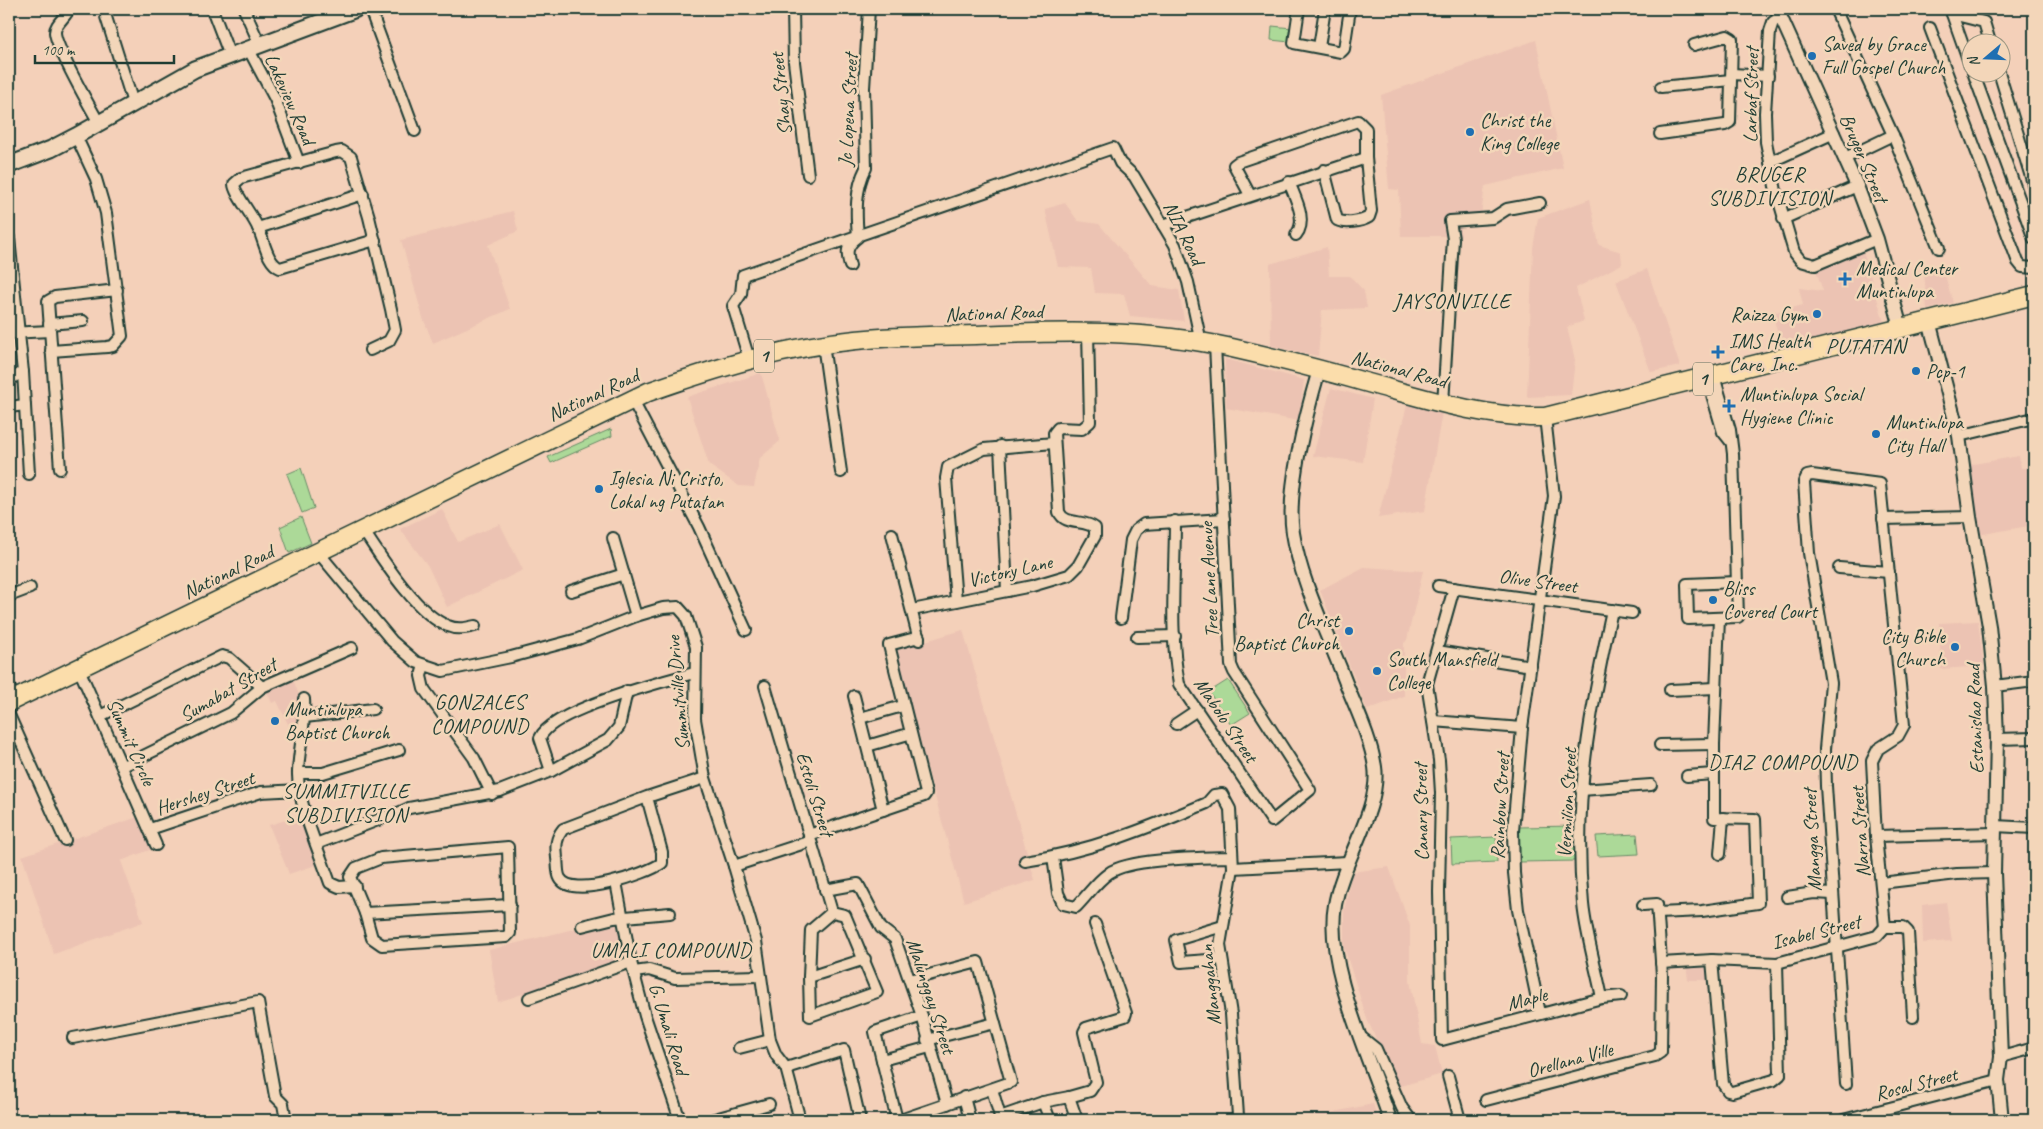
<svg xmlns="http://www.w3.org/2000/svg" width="2043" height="1129" font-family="Caveat,sans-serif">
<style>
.built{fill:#ecc3b3}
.green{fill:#acd998;stroke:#668b66}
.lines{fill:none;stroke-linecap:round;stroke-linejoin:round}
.minor-casing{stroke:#1f3d34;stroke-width:14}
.tertiary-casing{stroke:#1f3d34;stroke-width:16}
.secondary-casing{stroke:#1f3d34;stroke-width:19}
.trunk-casing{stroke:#1f3d34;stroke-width:21}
.minor{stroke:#f3d6b9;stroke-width:10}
.tertiary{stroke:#f3d6b9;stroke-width:12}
.secondary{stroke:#f3d6b9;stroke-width:15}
.trunk{stroke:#fbddab;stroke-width:18}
.poi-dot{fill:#1f6fb2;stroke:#f3d6b9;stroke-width:2}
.labels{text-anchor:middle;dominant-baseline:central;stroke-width:5;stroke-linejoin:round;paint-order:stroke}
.shield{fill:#f3d6b9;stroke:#5f6b5c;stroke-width:1}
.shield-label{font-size:19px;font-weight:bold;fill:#1f3d34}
.poi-label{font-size:20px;fill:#1f3d34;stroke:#f3d6b9;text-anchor:start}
.street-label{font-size:20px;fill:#1f3d34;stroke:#f3d6b9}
.neighbourhood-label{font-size:21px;letter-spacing:1px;fill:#1f3d34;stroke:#f3d6b9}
.quarter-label{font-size:22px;letter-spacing:1px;fill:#1f3d34;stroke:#f3d6b9}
</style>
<rect width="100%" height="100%" fill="#f4d0b9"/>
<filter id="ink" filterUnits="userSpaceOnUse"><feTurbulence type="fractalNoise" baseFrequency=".02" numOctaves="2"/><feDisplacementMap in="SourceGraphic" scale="10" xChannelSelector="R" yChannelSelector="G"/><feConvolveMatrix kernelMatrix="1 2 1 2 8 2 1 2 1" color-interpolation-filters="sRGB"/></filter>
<g filter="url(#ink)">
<g class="built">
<path d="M1536,40L1563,168L1485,186L1480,222L1459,224L1461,236H1401L1399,190L1389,189L1381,95Z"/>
<path d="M1590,199L1599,245L1621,252L1622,264L1576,288L1584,321L1567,327L1575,360L1571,395L1527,397L1533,248L1538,218Z"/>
<path d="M1065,203L1078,221L1099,224L1152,286L1179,290L1184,321L1130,316L1124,294L1095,293L1091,268L1058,267L1045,209Z"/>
<path d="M513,211L518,231L488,245L510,309L433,343L423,318L401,240Z"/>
<path d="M1327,247L1329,276H1350L1364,291L1367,308L1322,310L1318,356L1271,346L1270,264Z"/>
<path d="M1862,248L1884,322L1782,348L1772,313L1803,305L1799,288L1823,291L1815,267Z"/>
<path d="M1943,268L1953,303L1927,310L1924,271Z"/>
<path d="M1647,269L1680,366L1651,372L1616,281Z"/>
<path d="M1225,359L1304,380L1299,421L1226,408Z"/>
<path d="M761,373L780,441L760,458L754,487L739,486L709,465L687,397Z"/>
<path d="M1331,388L1373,399L1363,462L1313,456Z"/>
<path d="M1407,405L1442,412L1425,511L1378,518Z"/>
<path d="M2019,456L2021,468H2031L2034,476V525L1978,535L1968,465Z"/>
<path d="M442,509L458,542L500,524L523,570L447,607L428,566L400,529Z"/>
<path d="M1364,567L1423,571L1407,640L1404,643V696L1367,710L1320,590Z"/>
<path d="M1978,621L1984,666L1941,669L1939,623Z"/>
<path d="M963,630L1035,880L964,902L895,650Z"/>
<path d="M293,679L303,706L302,720L289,726L277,701L272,703L266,690Z"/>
<path d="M303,815L319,864L289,874L269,825Z"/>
<path d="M141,816L152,849L121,861L143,922L54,954L22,856Z"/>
<path d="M1389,867L1410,926V981L1422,1044L1435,1046L1442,1074L1398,1087L1367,1019L1344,947V911L1352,872Z"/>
<path d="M1946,902L1952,941L1923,943L1922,905Z"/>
<path d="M618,918L628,959L498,1002L489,950Z"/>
<path d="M1686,963L1709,964L1711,980H1688Z"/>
<path d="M1373,1104L1378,1120H1295Z"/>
</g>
<g class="green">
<path d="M1272,26L1292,28L1290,42L1271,40Z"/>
<path d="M611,429L612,436L551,463L548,457Z"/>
<path d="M301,468L314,508L302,513L287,474Z"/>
<path d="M301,517L311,543L289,553L280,527Z"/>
<path d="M1228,680L1250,713L1231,725L1209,692Z"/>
<path d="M1575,826L1576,861L1520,862L1519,827Z"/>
<path d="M1637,834L1639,854L1598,856L1596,836Z"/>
<path d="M1496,837L1497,862L1452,864L1451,839Z"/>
</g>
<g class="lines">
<defs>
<g id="minor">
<path d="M69,9C66,17 55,24 55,32C55,46 90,107 99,123"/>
<path d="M212,9L230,56"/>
<path d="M244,9L260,45"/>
<path d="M370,9L415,131"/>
<path d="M793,9L794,62L808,175"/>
<path d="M1299,9L1294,43L1341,52L1344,49L1350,9"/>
<path d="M1835,9L1893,135L1939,248"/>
<path d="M1952,14L1970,65"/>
<path d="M1952,14L1984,22L1990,42"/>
<path d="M106,17L133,103"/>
<path d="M1781,17L1773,22L1770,31L1765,113L1766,142L1776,191L1794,252L1801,261L1815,265L1877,239"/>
<path d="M1930,28L2018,262L2022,267L2034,268"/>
<path d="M1319,47L1325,9"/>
<path d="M249,50L275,99L299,163"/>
<path d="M1973,72L2034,239"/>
<path d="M1999,72L2034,187"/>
<path d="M1732,74L1768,76"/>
<path d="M1661,87L1731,80"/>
<path d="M1660,134L1725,125L1730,122L1732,39L1727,36L1694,45"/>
<path d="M1845,158L1893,135"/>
<path d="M1770,162L1834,133"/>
<path d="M1289,182C1295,198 1308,220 1296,235"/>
<path d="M1250,195L1234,165L1238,162L1358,121L1366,129V158L1371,211L1369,217C1361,222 1345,224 1337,220L1324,170"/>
<path d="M1783,219L1857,186"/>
<path d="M1163,225L1366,158"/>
<path d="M258,228L363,194"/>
<path d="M9,238L23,372L29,474"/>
<path d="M850,266C846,252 846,246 858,237C856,213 855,189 866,168L864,88L869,9"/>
<path d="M49,324L83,321"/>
<path d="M9,333L50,331"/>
<path d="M823,344L841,472"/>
<path d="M370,350L389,341L395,330L391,309L369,217L351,157L342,151L336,152L241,178L234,184C234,193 253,216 258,228C264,240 267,263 280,268L375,240"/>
<path d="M51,351L107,347L113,346L122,336L106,213L96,179L76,136"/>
<path d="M749,359L733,306L741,294L743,275L1113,148L1120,163L1134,176L1175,245L1188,282L1201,342"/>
<path d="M1714,376L1730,430L1733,454L1738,617L1688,619L1687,584L1736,582"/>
<path d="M1707,378L1723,432L1731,442"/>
<path d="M9,380L23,372"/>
<path d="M632,399L699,527L746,630"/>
<path d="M1443,404L1453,239L1450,221L1493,218L1507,209L1540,203"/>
<path d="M9,407L25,405"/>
<path d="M1959,436L2034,418"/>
<path d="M1000,446L1007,591"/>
<path d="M60,469L48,301L55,297L117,290"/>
<path d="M1883,519L1970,517"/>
<path d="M1175,521C1175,575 1169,631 1179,684L1272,821L1310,790L1234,672L1231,665L1215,345"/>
<path d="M363,530C381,557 417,615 448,626C457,630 466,628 475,626"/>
<path d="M892,534L919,640"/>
<path d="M613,538L636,616"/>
<path d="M318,552L392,641L416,662L443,671L511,657L578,639L636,616L663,608L678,607L686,616L696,647L695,719L705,778L734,866L756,941L770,1040L776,1055L786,1068L844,1050L860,1120"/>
<path d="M1839,568L1889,572"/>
<path d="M1438,586L1632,613"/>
<path d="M1454,588L1427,684L1439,760L1441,793L1439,892L1442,1040L1602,998L1621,996"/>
<path d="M571,591L624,574"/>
<path d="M9,596L30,588"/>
<path d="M956,601L946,478L948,467L984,449L1054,443"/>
<path d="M912,610L1032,586L1069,575L1078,566L1095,536V528C1085,519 1065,526 1059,512L1054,433L1058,428L1082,429L1090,422L1088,331"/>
<path d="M1121,618L1131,540L1136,530L1144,524L1224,519"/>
<path d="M1137,637L1175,636"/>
<path d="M1437,651L1531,666"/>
<path d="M424,665L421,676L424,689L474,758L492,794"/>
<path d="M79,669L156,845"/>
<path d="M9,686L14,700"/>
<path d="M765,686L832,912"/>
<path d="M1995,686L2034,681"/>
<path d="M1670,690L1716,688"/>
<path d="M854,696L883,810"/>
<path d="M304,699C306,724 299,747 298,772C297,803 320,853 330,883L339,887L355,886"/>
<path d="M9,715L65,840"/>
<path d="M100,716L222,656L229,658L262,687"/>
<path d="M305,717L373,709"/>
<path d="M860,718L899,707"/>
<path d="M1433,721L1522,728"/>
<path d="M1176,724L1197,710"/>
<path d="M1997,739L2034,738"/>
<path d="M1660,745L1714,744"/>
<path d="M867,746L905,735"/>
<path d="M123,766L231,713L262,687L352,648"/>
<path d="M551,771L540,738C551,710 664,681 694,673"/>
<path d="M298,773H323L399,750"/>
<path d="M1687,776L1713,774"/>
<path d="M1581,790L1651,785"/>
<path d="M647,797L662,852V863C647,874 571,900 560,878C557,873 558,864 557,858C556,847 555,839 563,829L647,797L705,778"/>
<path d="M398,813L409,808L500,791L551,771L608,740L619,727L627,691"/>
<path d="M1995,826L2034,828"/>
<path d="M150,829L261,792L300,790"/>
<path d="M809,835L924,796L926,793L889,645L919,637"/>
<path d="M1876,836L1995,833"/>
<path d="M316,844L396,813"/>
<path d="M508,847L510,933L506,937L382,945L372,938L365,913L350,877L356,868L381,858Z"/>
<path d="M1720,854L1723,818"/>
<path d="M1053,857L1058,893L1063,904L1076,907C1087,896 1096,882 1109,873C1130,858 1205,858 1232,857"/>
<path d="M1025,861C1089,852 1148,828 1207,803L1214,795L1222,794L1230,809L1233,868L1220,945L1231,1014L1238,1116L1234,1120"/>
<path d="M734,866L811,841"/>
<path d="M1233,868L1347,862"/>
<path d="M616,882L631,962L645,1016L680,1120"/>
<path d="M1881,883L1957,874L1994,873"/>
<path d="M825,890L858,884L881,928L895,939L922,1016L947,1104"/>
<path d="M1787,897L1814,893L1832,894"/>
<path d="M832,912L845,915L877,992L810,1016L809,977L811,930Z"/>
<path d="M365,913L510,905"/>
<path d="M1658,913L1702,911L1758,903L1755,819L1714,818V744L1719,618"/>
<path d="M582,926L614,918L670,913"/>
<path d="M1885,927H1903L1908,932L1913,1017"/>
<path d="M1222,959L1181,962L1176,940L1223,926"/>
<path d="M1712,960L1723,1084L1728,1091L1732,1092L1774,1080L1780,1075L1777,963"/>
<path d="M1661,963L1712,960L1777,963L1877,936L1885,927"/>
<path d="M634,972L649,970L675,978L760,976"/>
<path d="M809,977L865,959"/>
<path d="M529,998L631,962"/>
<path d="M1602,998C1596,967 1586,935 1583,904C1573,800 1590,711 1612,610"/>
<path d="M1540,1013L1518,910L1514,873L1513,831L1522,728L1554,496L1545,417"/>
<path d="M1361,1037L1376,1049L1402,1108L1411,1120"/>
<path d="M73,1038L258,1002L275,1096L283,1104L286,1120"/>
<path d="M927,1040L995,1023"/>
<path d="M739,1048L770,1040"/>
<path d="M2001,1057L2034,1048"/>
<path d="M882,1060L930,1047"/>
<path d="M786,1068L800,1120"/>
<path d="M1448,1076L1460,1120"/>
<path d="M1846,1084L1826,786L1825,749L1831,683L1809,553L1804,482L1807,476L1812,475L1880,484L1904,725L1898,736L1878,749L1872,761L1876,836L1885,927"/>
<path d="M992,1089L1001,1120"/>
<path d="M964,1097L970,1120"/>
<path d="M1069,1097L1090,1091L1096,1082L1084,1032L1086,1028L1125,1016L1126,1013L1095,924"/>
<path d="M1486,1100L1655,1056L1661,1052L1662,975L1657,904L1643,905"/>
<path d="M1043,1102L1050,1120"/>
<path d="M1000,1117L1043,1102L1069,1097L1077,1120"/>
<path d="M711,1120L769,1104"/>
<path d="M897,1120L875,1032L922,1016"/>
<path d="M900,1120L1011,1082L978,962L910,980"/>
<path d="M1843,1120L1998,1080"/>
</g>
<g id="tertiary">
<path d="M1777,9L1857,186L1877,239L1901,328"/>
<path d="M1929,321L1959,436L1970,517L1989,626L1995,686L1997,739L1994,873L2001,1057L1998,1080L2002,1120"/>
<path d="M1319,370C1307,411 1286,491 1293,533C1300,578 1324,627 1341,670C1352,701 1370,734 1375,767C1381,808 1342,861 1335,905C1324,966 1371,1060 1390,1120"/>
</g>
<path id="secondary" d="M9,165L51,149L76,136L195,69L356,9"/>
<path id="trunk" d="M9,702L648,392C716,368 784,347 856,340C896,336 936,336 976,335C1062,331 1147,329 1232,348C1281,359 1330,372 1379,386C1433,401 1488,418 1545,417L2034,295"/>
</defs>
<use href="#minor" class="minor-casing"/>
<use href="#tertiary" class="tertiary-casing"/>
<use href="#secondary" class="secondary-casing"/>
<use href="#trunk" class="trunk-casing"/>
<use href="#minor" class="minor"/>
<use href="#tertiary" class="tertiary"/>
<use href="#secondary" class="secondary"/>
<use href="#trunk" class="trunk"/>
</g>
</g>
<g class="poi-dot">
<circle cx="1812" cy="56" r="5"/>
<circle cx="1470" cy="132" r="5"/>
<path d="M1842.5 271.5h5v5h5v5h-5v5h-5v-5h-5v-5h5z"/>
<circle cx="1817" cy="314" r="5"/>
<path d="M1715.5 344.5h5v5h5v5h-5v5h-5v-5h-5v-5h5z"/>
<circle cx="1916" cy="371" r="5"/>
<path d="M1726.5 398.5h5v5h5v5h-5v5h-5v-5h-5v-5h5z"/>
<circle cx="1876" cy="434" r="5"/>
<circle cx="599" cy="489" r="5"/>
<circle cx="1713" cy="600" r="5"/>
<circle cx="1349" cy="631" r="5"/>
<circle cx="1955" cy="647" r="5"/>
<circle cx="1377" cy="671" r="5"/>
<circle cx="275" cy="721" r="5"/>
</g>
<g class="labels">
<g class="shield">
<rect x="754" y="339.5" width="20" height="33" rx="4"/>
<rect x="1693" y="362.5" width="20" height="33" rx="4"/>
</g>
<g class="shield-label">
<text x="764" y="356">1</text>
<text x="1703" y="379">1</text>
</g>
<g class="poi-label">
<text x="1822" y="44">Saved by Grace<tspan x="1822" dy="23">Full Gospel Church</tspan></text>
<text x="1480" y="120">Christ the<tspan x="1480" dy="23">King College</tspan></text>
<text x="1856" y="268">Medical Center<tspan x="1856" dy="23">Muntinlupa</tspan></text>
<text x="1807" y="314" text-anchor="end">Raizza Gym</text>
<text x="1729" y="341">IMS Health<tspan x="1729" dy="23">Care, Inc.</tspan></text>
<text x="1926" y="371">Pcp-1</text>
<text x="1740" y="394">Muntinlupa Social<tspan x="1740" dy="23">Hygiene Clinic</tspan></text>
<text x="1886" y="422">Muntinlupa<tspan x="1886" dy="23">City Hall</tspan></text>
<text x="609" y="478">Iglesia Ni Cristo,<tspan x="609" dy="23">Lokal ng Putatan</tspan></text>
<text x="1723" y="588">Bliss<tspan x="1723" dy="23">Covered Court</tspan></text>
<text x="1339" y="620" text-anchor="end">Christ<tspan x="1339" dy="23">Baptist Church</tspan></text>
<text x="1945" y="636" text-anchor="end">City Bible<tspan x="1945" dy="23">Church</tspan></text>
<text x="1387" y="659">South Mansfield<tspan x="1387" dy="23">College</tspan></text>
<text x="285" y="709">Muntinlupa<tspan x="285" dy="23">Baptist Church</tspan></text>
</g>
<g class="street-label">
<text transform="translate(781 94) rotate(-96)">Shay Street</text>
<text transform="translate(1751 95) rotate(-89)">Larbaf Street</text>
<text transform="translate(290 99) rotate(66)">Lakeview Road</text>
<text transform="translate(848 110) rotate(-87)">Jc Lopena Street</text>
<text transform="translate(1864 158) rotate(67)">Bruger Street</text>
<text transform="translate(1184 233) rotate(64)">NIA Road</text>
<text transform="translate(994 313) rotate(-2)">National Road</text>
<text transform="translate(1399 369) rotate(15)">National Road</text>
<text transform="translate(593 395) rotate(-25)">National Road</text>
<text transform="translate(1010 571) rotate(-13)">Victory Lane</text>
<text transform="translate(228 572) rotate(-26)">National Road</text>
<text transform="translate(1209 580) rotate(-93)">Tree Lane Avenue</text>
<text transform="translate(1538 581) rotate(8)">Olive Street</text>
<text transform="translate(228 690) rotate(-30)">Sumabat Street</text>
<text transform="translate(678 693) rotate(-95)">Summitville Drive</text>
<text transform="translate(1975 719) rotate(-92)">Estanislao Road</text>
<text transform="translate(1226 720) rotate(56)">Mabolo Street</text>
<text transform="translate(131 742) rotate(66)">Summit Circle</text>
<text transform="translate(205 793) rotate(-18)">Hershey Street</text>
<text transform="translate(815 794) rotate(73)">Estoli Street</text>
<text transform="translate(1567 803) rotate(-87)">Vermilion Street</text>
<text transform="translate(1500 806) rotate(-87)">Rainbow Street</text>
<text transform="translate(1421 812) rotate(-91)">Canary Street</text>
<text transform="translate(1860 832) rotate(-94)">Narra Street</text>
<text transform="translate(1812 840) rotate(-93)">Mangga Street</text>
<text transform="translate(1816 932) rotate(-14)">Isabel Street</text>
<text transform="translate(1210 985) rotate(-96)">Manggahan</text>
<text transform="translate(931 996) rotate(72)">Malunggay Street</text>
<text transform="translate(1527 999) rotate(-15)">Maple</text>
<text transform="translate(669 1029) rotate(73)">G. Umali Road</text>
<text transform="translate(1570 1060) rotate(-15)">Orellana Ville</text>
<text transform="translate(1916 1084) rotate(-14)">Rosal Street</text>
</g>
<g class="neighbourhood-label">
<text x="1770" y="174">BRUGER<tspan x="1770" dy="24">SUBDIVISION</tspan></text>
<text x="1452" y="301">JAYSONVILLE</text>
<text x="480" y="702">GONZALES<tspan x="480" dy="24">COMPOUND</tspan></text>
<text x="1783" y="762">DIAZ COMPOUND</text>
<text x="346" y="791">SUMMITVILLE<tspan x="346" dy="24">SUBDIVISION</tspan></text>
<text x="671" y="950">UMALI COMPOUND</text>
</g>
<g class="quarter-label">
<text x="1866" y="346">PUTATAN</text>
</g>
</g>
<rect width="2043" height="1129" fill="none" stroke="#f3d6b9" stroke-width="30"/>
<rect x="15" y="15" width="2013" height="1099" fill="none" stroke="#1f3d34" stroke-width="2" filter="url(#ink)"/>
<g transform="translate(1986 58) rotate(251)"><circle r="24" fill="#f3d6b9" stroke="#9e9984"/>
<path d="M0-4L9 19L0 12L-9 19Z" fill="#1f6fb2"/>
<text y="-8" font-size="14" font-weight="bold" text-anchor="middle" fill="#1f3d34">N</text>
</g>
<path d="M35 55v8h139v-8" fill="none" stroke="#1f3d34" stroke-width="2.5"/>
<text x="42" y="55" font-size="15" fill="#1f3d34" stroke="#f3d6b9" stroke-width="4" paint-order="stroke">100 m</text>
</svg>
